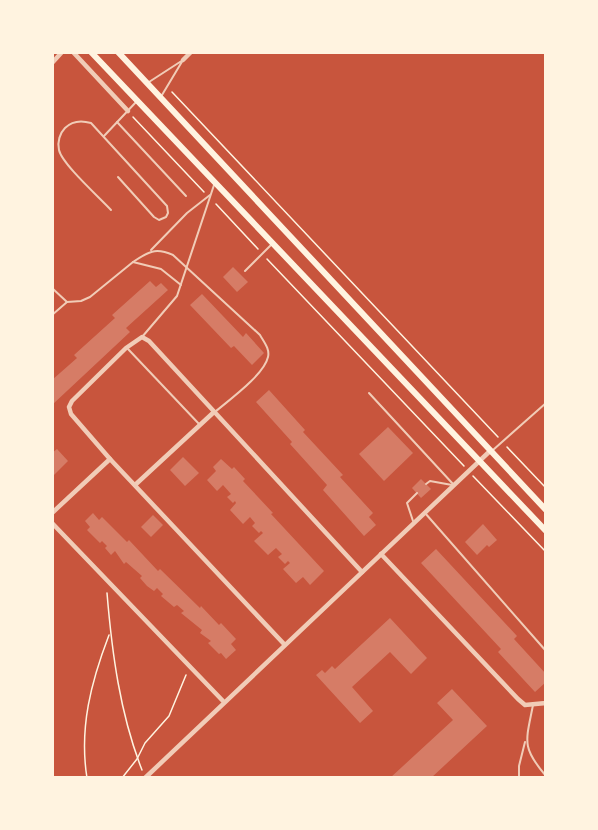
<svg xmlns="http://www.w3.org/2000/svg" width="598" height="830" font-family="'Crimson Pro',serif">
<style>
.building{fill:#d67c66}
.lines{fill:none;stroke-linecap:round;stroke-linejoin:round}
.path{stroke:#fff3e0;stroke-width:1.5}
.service{stroke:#f1ccb7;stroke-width:2}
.minor{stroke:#f1ccb7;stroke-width:4.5}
.secondary{stroke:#fff3e0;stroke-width:6}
</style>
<rect width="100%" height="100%" fill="#c8553d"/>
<g class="building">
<path d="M233,267L248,282L237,292L223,277Z"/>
<path d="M150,281L156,287L161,283L168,290L126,328L130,332L52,405V380L77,358L74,355L115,318L112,315Z"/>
<path d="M202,294L243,337L246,333L264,353L252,365L234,346L231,348L190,305Z"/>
<path d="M269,390L305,430L303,432L343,475L340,477L373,513L369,517L376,525L364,536L323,490L327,485L290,444L292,442L256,402Z"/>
<path d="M388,427L413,453L384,481L359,454Z"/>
<path d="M57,449L68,461L52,477V453Z"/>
<path d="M183,457L199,473L185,486L170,470Z"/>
<path d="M221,459L232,469L234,467L245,479L243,481L273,513L271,514L324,571L310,585L303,577L296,583L283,569L290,563L288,561L285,564L278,557L282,554L276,548L268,555L254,541L263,533L261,531L259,533L252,526L255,523L250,517L243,524L230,510L236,503L235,501L233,503L227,497L231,494L223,485L217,491L207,480L216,471L213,467Z"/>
<path d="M421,479L431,489L421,498L412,488Z"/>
<path d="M93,513L99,520L102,517L127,542L129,540L158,571L160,569L200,608L201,606L219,625L221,623L236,639L231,644L236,650L226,659L221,653L219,654L208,643L211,641L200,633L202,630L181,613L184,611L177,605L174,607L161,596L163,594L157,588L154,591L147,586L140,578L142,576L126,562L124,564L115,551L111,555L105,548L107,546L102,541L100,543L87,530L90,527L85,521Z"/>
<path d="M153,515L163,525L151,537L141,527Z"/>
<path d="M483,524L497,540L489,547L487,545L477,555L465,542Z"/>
<path d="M436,549L517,636L514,639L546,674V682L535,692L498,652L501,649L421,563Z"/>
<path d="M390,618L427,658L411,674L390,652L352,687L373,711L360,723L316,675L322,670L325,673L332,666L335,669Z"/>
<path d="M452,689L487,726L431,778H390L453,720L437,703Z"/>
</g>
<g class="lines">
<g class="path">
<path d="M172,92L498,437"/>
<path d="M133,117L204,192"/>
<path d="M216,204L258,249"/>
<path d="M267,259L464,466"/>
<path d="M507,447L546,488"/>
<path d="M473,476L546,552"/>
<path d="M107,593C112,653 120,714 142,770"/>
<path d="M87,778C79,728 91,682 109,635"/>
<path d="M122,778L137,759L145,743L169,716L186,675"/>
</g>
<g class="service">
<path d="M149,82L183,60L162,95"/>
<path d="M117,122L186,196"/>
<path d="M104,136L137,101"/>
<path d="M111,210C99,197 62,164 59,150C57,142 60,133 65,128C72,121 81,120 91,123L167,206L168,213L166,217L159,220L154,217L118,177"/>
<path d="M151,250L187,213L210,195"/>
<path d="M133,262C148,252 155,247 173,255L260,335C264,342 270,349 268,357C264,375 229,400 215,412"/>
<path d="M245,271L272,244"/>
<path d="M52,288L67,302"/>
<path d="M52,315L67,302L81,301L90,297L133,262L161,269L181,285"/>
<path d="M142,337L177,296L214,185"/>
<path d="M128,349L200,425"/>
<path d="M369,393L453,484"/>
<path d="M493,450L546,403"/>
<path d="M426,484L430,481L452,485"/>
<path d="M425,513L546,651"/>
<path d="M413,521L407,503L417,493"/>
<path d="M533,705C526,741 521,747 546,776"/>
<path d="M519,778V766L525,742"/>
</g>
<g class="minor">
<path d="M73,52L128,111"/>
<path d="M183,60L191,52"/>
<path d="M52,63L62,52"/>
<path d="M135,485L214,412"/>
<path d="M52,513L110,459"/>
<path d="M52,523L223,701"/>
<path d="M381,554L518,699L525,705L546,703"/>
<path d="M284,644L110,459L71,414L69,407L72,401L126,348L142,337L149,341L362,572"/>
<path d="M145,778L490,451"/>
</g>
<g class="secondary">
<path d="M91,52L546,531"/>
<path d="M118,52L546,510"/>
</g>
</g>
<rect width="598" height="830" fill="none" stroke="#fff3e0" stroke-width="108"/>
</svg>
